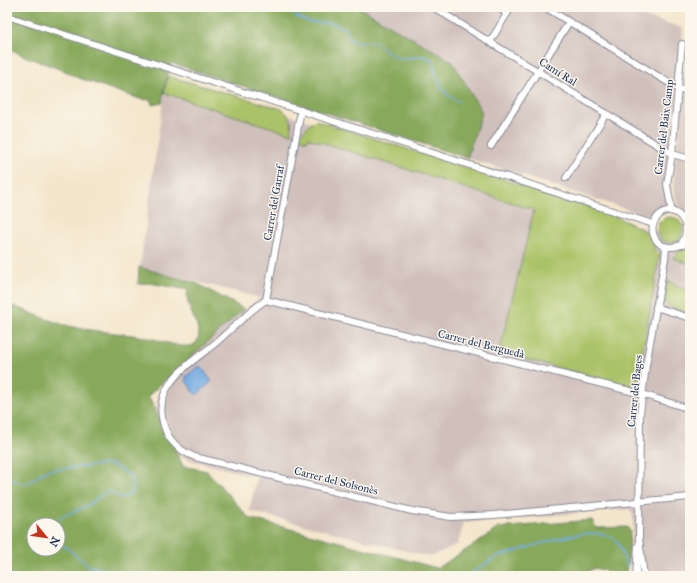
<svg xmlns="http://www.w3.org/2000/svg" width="697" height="583" font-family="'IM FELL Great Primer',serif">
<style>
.industrial{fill:#d0c0bc}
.green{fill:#abc368;stroke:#637963}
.forest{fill:#88a95c;stroke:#526c5d;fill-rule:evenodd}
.water{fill:#72aae1;stroke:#466ca0}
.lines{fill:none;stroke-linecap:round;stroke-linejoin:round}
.stream{stroke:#72aae1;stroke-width:1.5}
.minor-casing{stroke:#888a95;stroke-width:8}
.minor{stroke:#fff;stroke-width:6}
.labels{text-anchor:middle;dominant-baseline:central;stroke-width:3;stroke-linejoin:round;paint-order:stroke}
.street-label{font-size:11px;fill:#1b2f5e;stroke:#fbf7ec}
</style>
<rect width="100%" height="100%" fill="#fbf7ec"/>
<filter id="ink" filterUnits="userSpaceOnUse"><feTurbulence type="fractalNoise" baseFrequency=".025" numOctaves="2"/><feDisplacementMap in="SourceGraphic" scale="8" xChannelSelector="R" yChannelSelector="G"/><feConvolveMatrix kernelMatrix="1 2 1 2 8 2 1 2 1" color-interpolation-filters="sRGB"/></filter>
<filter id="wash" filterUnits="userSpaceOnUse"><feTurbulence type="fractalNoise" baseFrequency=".012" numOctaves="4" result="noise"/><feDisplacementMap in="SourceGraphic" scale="16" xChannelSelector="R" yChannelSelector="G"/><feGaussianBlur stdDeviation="0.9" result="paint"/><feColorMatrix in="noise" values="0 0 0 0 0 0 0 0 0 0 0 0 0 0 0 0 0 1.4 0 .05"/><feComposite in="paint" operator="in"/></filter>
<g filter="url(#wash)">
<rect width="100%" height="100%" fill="#f4e6cc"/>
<g class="industrial">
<path d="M358,7H610L683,28L682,44L669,168L671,207L654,218L467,158L482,112L452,61Z"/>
<path d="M689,27H690V219L677,203L673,188Z"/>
<path d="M168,76L690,243V576H633V515L629,509L464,523L458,544L430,557L249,511L257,477L190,460L180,456L170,447L156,413L157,400L160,391L177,366L204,345L244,310L260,298L140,267L164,93Z"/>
</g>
<g class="green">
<path d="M168,76L282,109C291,117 293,122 291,134L164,93Z"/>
<path d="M315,120L578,203L608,213L642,229L649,235L655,246L653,249L660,254L637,383L631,386L499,353L534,210L308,138L307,141L300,138V134Z"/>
<circle cx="670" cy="230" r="13"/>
<path d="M690,246V264L673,258L680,250Z"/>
<path d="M668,281L675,284V286L690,291V314L670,307L664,302Z"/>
</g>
<g class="forest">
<path d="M7,7H358L452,61L482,112L467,158L171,63L164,88L162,103L152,105L151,100L140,99L76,77L65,71L24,56L7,47Z"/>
<path d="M139,267L196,283L244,309L148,396L183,466L207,471L249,518L437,568L477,543L498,528L592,520L596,528L627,527L630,531L629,554L625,576L595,568L578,576H7V304C25,310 43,318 61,324C89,332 117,332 145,337C156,339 177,347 187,346C191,346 195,345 197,341C205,329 183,308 188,290L149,283L138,284ZM34,525H58V549H34Z"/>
</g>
<path class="water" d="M198,367H201L211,380V382L198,394H195L186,381V376Z"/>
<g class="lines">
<g class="stream">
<path d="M284,7L297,17L309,22L333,23L345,29L350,39L356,42H374L396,58H409L423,56L431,59C437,76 440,96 459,101"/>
<path d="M7,476C32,493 28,478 49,470L111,464L129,475L132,480L133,489L130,494L126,497L120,498L110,491C101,493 97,500 88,505C76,511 62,516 50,523L48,525"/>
<path d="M58,541L89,566L115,571L123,576"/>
<path d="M464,576C477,572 486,562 499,556C505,554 513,553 520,550C540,544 600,521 617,542C622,548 624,559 627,567"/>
</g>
</g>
</g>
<g filter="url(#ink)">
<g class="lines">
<defs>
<g id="minor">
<path d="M433,7L672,154L690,159"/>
<path d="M498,7L507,14"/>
<path d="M545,7L679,89L690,92"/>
<path d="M7,16L653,224"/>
<path d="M490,42L511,7"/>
<path d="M491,146L569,22"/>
<path d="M566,178L606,114"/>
<path d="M669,211L671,207L667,184L672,154L682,44"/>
<path d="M681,244C697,223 670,198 656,219C648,230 655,246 669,247C676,248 683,244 690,243"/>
<path d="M266,300C249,311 235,326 219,340C193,363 150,383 164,426C169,442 180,451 195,457L412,511L451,517L494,515L690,497"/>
<path d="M266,300L642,394L690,409"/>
<path d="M266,300L301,110"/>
<path d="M656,307L690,318"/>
<path d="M636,576L638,546"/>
<path d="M644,576L639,539L640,414L646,365L665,259L666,247"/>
</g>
</defs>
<use href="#minor" class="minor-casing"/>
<use href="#minor" class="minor"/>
</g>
</g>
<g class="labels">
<g class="street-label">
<text transform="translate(558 72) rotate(32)">Camí Ral</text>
<text transform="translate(664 127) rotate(-83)">Carrer del Baix Camp</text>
<text transform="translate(274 203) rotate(-80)">Carrer del Garraf</text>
<text transform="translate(481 344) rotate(14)">Carrer del Berguedà</text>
<text transform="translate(635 391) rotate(-84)">Carrer del Bages</text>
<text transform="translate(336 481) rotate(14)">Carrer del Solsonès</text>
</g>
</g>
<rect width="697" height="583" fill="none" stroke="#fbf7ec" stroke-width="24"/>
<g transform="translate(46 537) rotate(119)"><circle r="19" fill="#fbf7ec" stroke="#a1a7b3"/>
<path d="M0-3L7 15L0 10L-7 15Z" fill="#c8321e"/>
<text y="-6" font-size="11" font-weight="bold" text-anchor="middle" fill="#1b2f5e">N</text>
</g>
</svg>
